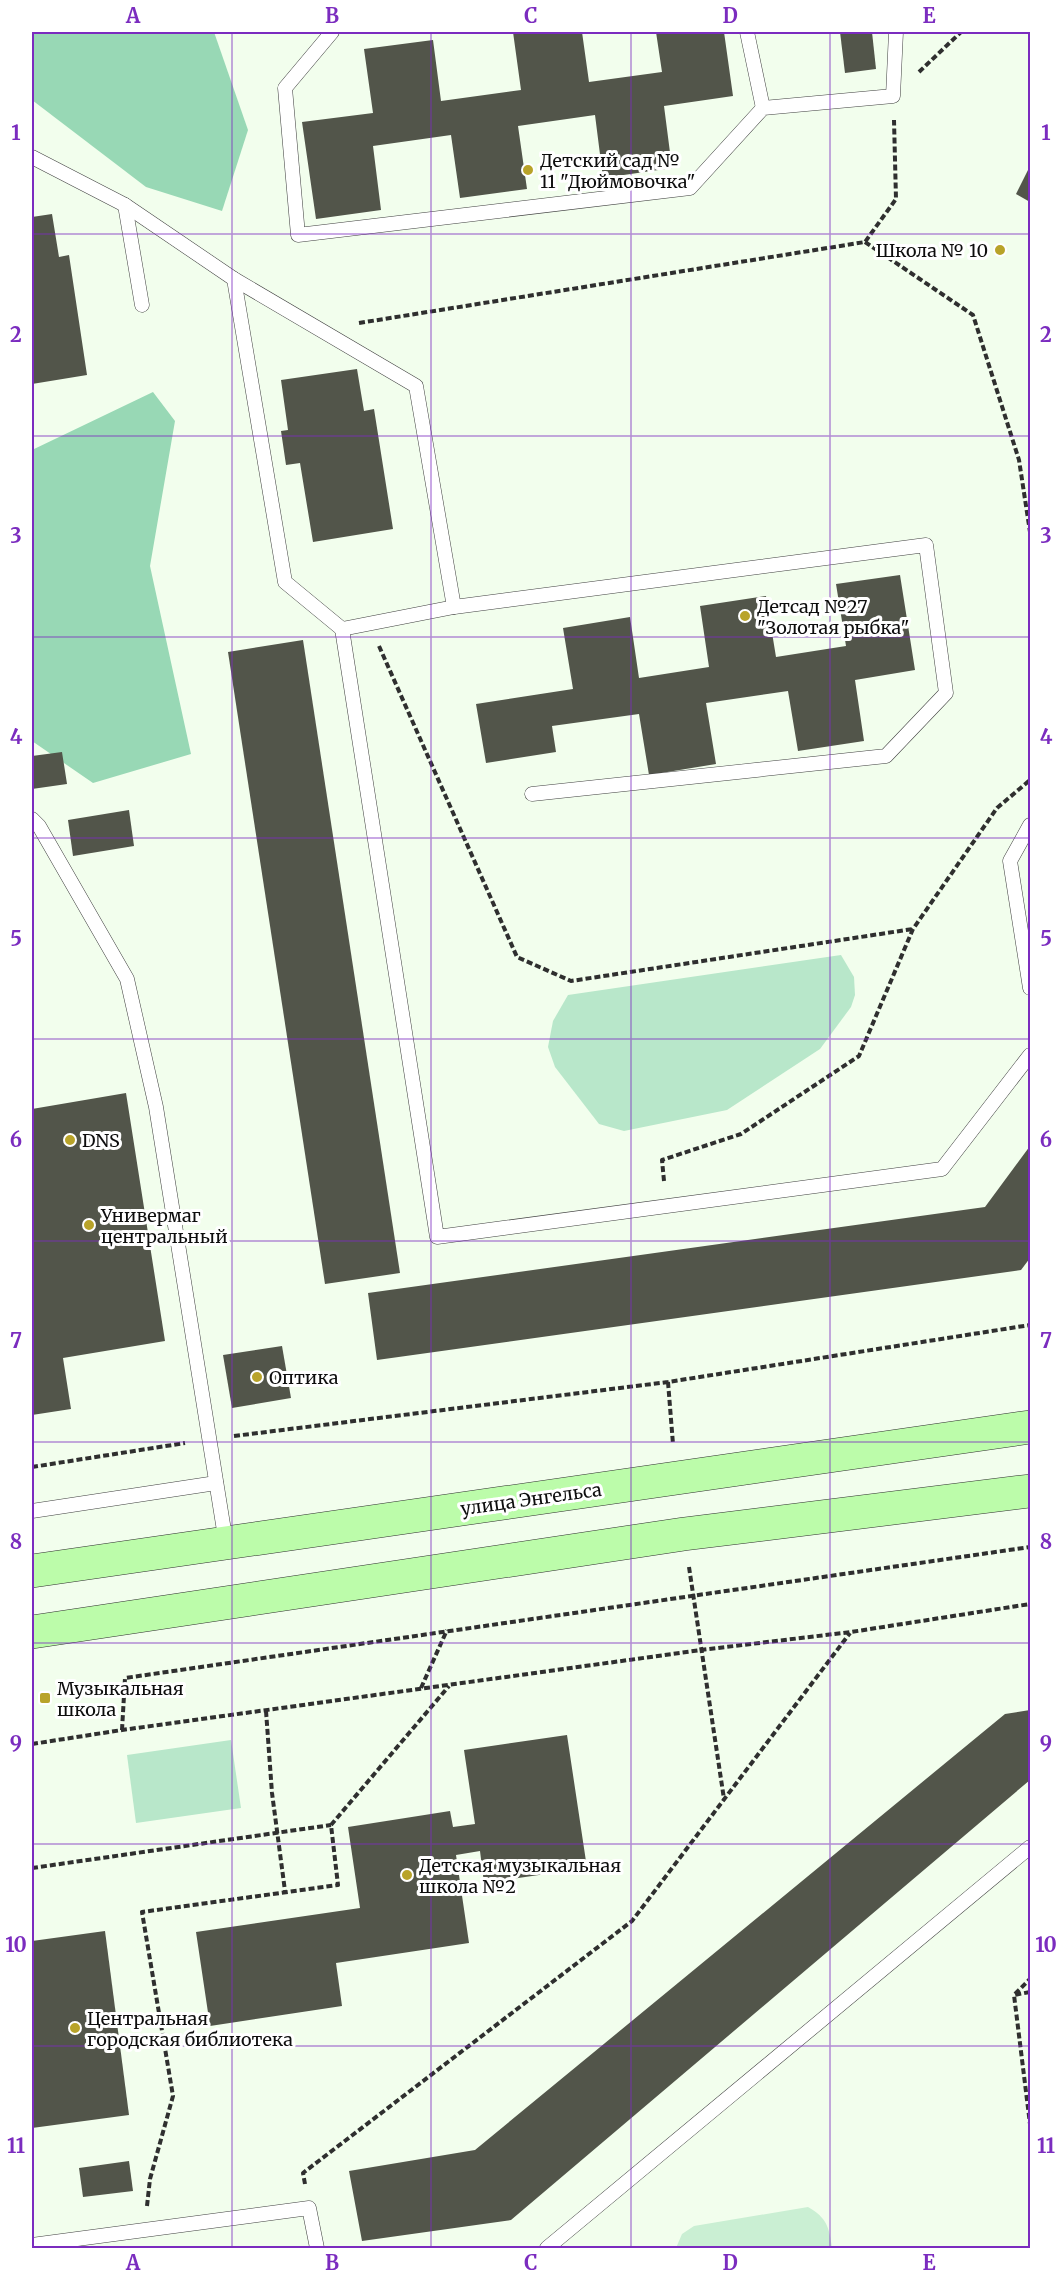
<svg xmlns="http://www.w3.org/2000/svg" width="1062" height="2280" font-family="Merriweather,serif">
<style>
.green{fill:#b8e7ca}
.forest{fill:#98d8b5}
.pitch{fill:#caefd3}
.building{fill:#52554a}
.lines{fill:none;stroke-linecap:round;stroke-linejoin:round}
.lane-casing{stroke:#404040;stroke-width:15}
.secondary-casing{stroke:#2f2f2f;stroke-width:34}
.path{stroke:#2f2f2f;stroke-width:4;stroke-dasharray:6 3;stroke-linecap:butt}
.lane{stroke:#fff;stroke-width:14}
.secondary{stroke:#bcfcaa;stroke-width:33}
.grid{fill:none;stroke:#7b2cbf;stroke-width:1.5;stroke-opacity:0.55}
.poi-dot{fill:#b8a329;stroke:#fff;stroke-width:2}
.labels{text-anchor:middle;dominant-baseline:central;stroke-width:6;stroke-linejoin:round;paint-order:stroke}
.poi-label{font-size:18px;fill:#0d0d0d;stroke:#fff;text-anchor:start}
.street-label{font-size:18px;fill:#0d0d0d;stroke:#fff}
.neatline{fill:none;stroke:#7b2cbf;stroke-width:2}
.grid-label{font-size:20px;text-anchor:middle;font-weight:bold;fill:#7b2cbf}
</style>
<rect width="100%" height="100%" fill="#f2feed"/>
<g class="green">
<path d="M841,955L854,977L855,995L851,1007L820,1049L727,1110L624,1131L599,1124L555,1067L548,1047L553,1021L568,995Z"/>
<path d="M231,1740L241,1808L136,1823L127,1755Z"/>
</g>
<g class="forest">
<path d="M32,32H214L248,130L222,211L146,187L32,100Z"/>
<path d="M153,392L175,421L150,566L191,754L93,783L32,741V450Z"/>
</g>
<path class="pitch" d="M808,2207C827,2218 829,2227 832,2248H676L682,2234L694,2226Z"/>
<g class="building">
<path d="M513,32H582L589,82L662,72L656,32H724L733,96L664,106L672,168L603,178L595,115L518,126L527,189L460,198L451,135L373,146L381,210L316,219L302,122L373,113L364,49L433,40L441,101L521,90Z"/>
<path d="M840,32H872L876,69L845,73Z"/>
<path d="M1030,166V202L1016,194Z"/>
<path d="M52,214L59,257L69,255L87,375L32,384V217Z"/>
<path d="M357,369L364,411L374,409L393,529L313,542L300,463L286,465L281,431L288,430L281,380Z"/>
<path d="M900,575L915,670L855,680L864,741L798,751L788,691L706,703L716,764L649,775L639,714L552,726L556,752L486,763L476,704L573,689L563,628L630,617L639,678L709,667L700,606L766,596L776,657L846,646L836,584Z"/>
<path d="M303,640L400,1273L325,1284L228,652Z"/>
<path d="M62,752L67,784L32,789V756Z"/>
<path d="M129,810L134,846L73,856L68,820Z"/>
<path d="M126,1093L165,1341L63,1358L71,1409L32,1415V1109Z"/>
<path d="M1030,1146V1258L1021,1270L377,1360L368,1293L985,1207Z"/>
<path d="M282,1346L291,1398L232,1408L223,1355Z"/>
<path d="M1030,1710V1780L511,2220L362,2241L349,2171L475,2150L1005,1714Z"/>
<path d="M567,1735L587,1868L484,1883L480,1851L456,1855L469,1943L336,1963L342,2006L210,2026L196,1932L360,1908L348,1827L450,1811L453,1827L475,1824L464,1750Z"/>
<path d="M105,1931L129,2115L32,2128V1941Z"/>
<path d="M129,2161L133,2191L83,2197L79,2168Z"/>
</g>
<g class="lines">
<defs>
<g id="lane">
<path d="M332,32L285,88L298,235L690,188L763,108L893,96L896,32"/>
<path d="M747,32L763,108"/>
<path d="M32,157L125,205L234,279L416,386L454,607L342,629L437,1237L942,1169L1030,1055"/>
<path d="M125,205L142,305"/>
<path d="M234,279L285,582L342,629"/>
<path d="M454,607L926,545L946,693L886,756L532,794"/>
<path d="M32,819L39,826L127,979L156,1107L226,1543"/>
<path d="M1030,825L1010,861L1030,988"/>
<path d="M32,1511L216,1483"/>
<path d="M32,2245L309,2208L317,2248"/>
<path d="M547,2248L1030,1847"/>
</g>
<g id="secondary">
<path d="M32,1571L1030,1427"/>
<path d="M32,1632L684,1534L1030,1491"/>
</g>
</defs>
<use href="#lane" class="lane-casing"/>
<use href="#secondary" class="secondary-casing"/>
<g class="path">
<path d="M919,72L961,32"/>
<path d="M865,242L973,315L1019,460L1030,532"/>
<path d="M359,323L865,242L896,199L894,120"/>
<path d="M379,646L517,957L571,981L913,929"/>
<path d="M664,1181L662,1160L741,1134L859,1056L913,929L997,808L1030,780"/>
<path d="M668,1382L673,1444"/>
<path d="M234,1436L668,1382L1030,1325"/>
<path d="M32,1467L185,1443"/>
<path d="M689,1567L724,1799"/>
<path d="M421,1688L447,1630"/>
<path d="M266,1711L272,1793L285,1891"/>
<path d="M122,1730L125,1678L1030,1547"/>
<path d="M32,1744L122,1730L701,1650L851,1632L1030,1604"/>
<path d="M32,1868L331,1825"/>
<path d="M1030,1992L1014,1995L1030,2124"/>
<path d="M1015,1994L1030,1979"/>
<path d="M305,2184L303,2173L632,1921L850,1633"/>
<path d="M147,2206L150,2179L173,2096L142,1912L338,1885L331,1825L449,1686"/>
</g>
<use href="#lane" class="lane"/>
<use href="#secondary" class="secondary"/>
</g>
<path class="grid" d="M232,32V2248M431,32V2248M631,32V2248M830,32V2248M32,234H1030M32,436H1030M32,637H1030M32,838H1030M32,1039H1030M32,1241H1030M32,1442H1030M32,1643H1030M32,1844H1030M32,2046H1030"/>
<g class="poi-dot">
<circle cx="528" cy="170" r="6"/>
<circle cx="1000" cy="250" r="6"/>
<circle cx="745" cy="616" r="6"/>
<circle cx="70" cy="1140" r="6"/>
<circle cx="89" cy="1225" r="6"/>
<circle cx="257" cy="1377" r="6"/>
<rect x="39" y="1692" width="12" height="12" rx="3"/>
<circle cx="407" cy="1875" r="6"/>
<circle cx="75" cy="2028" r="6"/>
</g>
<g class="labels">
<g class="poi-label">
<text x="540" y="160">Детский сад №<tspan x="540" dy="21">11 "Дюймовочка"</tspan></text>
<text x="988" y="250" text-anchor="end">Школа № 10</text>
<text x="757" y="606">Детсад №27<tspan x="757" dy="21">"Золотая рыбка"</tspan></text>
<text x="82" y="1140">DNS</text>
<text x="101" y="1215">Универмаг<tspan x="101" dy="21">центральный</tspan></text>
<text x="269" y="1377">Оптика</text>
<text x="57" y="1688">Музыкальная<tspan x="57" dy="21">школа</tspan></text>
<text x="419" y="1865">Детская музыкальная<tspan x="419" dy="21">школа №2</tspan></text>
<text x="87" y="2018">Центральная<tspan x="87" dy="21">городская библиотека</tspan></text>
</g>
<g class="street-label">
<text transform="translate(531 1499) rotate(-8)">улица Энгельса</text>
</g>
</g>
<rect width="1062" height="2280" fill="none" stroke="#ffffff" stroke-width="66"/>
<rect x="33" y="33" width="996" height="2214" class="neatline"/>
<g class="grid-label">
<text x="133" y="23">A</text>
<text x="332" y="23">B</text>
<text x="531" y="23">C</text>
<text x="730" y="23">D</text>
<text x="929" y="23">E</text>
<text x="16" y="140">1</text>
<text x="1046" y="140">1</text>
<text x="16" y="342">2</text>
<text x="1046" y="342">2</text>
<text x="16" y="543">3</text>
<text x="1046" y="543">3</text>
<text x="16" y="744">4</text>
<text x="1046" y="744">4</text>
<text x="16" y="946">5</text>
<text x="1046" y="946">5</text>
<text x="16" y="1147">6</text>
<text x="1046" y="1147">6</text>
<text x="16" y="1348">7</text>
<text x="1046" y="1348">7</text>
<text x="16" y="1549">8</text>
<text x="1046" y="1549">8</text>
<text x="16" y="1751">9</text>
<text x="1046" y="1751">9</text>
<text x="16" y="1952">10</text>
<text x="1046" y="1952">10</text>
<text x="16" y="2153">11</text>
<text x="1046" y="2153">11</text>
<text x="133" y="2270">A</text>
<text x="332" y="2270">B</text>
<text x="531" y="2270">C</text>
<text x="730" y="2270">D</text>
<text x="929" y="2270">E</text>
</g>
</svg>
